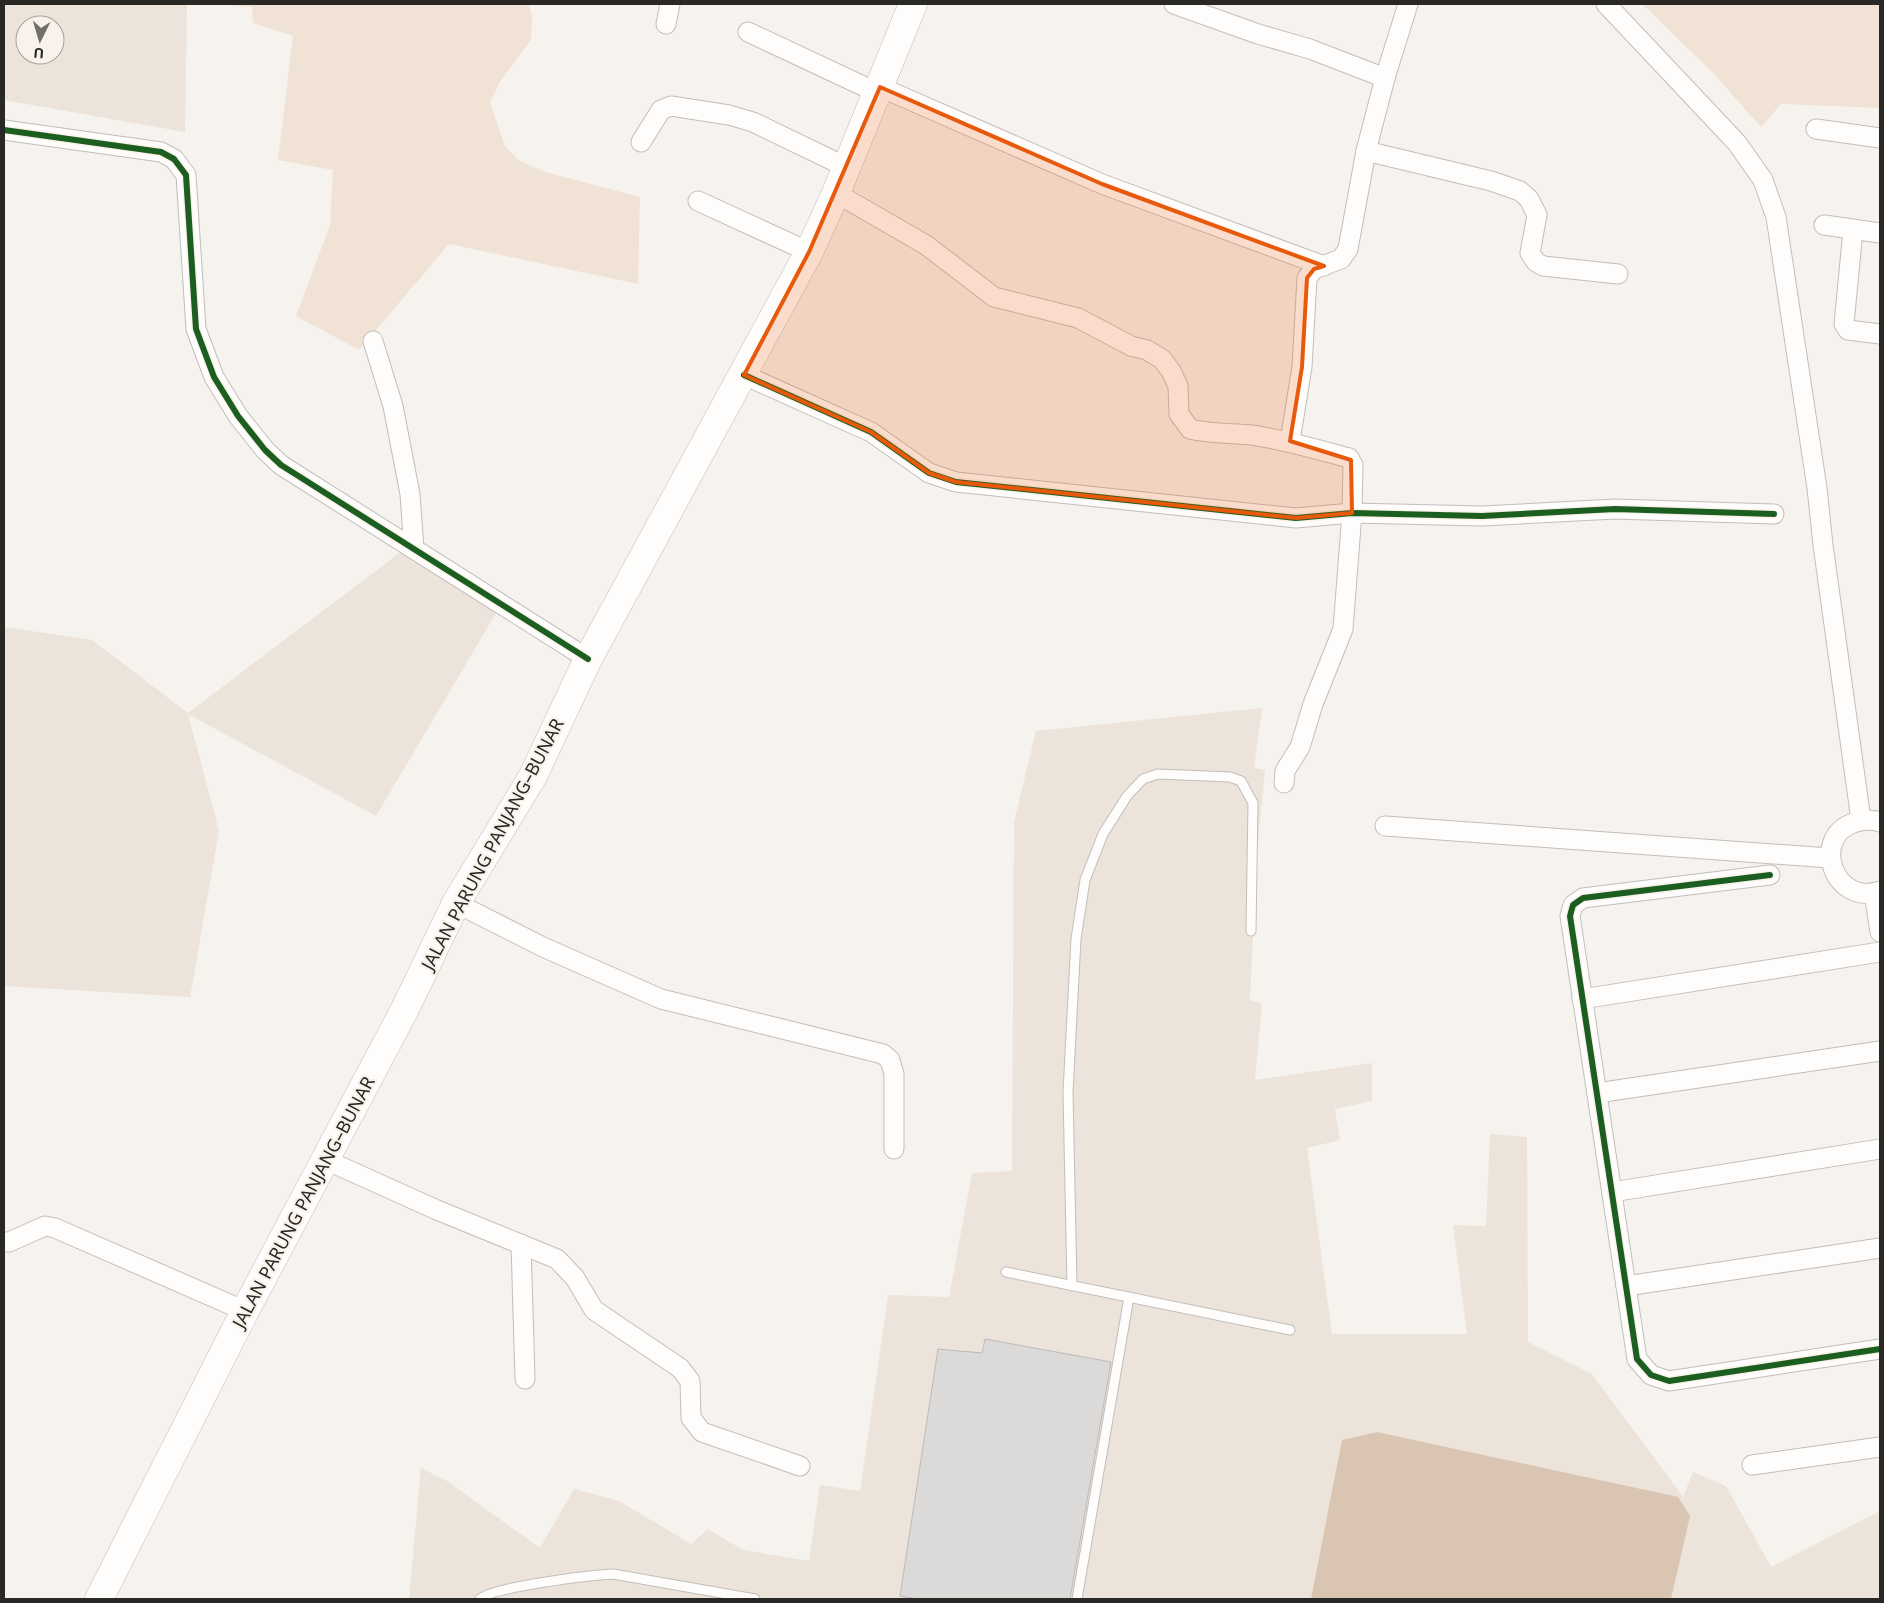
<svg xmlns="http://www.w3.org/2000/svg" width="1884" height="1603" font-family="'Noto Sans',sans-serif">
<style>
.built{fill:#ece3da;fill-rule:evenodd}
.green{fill:#f0e3d5}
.water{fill:#d9c5b2}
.building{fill:#dbdad9;stroke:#bcbaba}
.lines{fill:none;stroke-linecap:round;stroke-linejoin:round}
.service-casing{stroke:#c1bebb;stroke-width:11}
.minor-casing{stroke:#c1bebb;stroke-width:21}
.primary-casing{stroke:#c1bebb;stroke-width:29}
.service{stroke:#fefdfc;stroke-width:9}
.minor{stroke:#fefdfc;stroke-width:19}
.primary{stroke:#fefdfc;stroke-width:28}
.cycleway-casing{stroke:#f9f2ea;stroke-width:9}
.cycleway{stroke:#1b5e20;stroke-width:6}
.marked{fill:#e8590c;fill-opacity:0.2;stroke:#e8590c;stroke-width:4;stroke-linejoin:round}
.labels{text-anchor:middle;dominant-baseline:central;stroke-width:4.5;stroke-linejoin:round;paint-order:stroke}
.street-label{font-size:18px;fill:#2a2825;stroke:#f9f2ea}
</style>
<rect width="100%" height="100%" fill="#f6f2ee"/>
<g class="built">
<path d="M4,4H187L185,132L4,100ZM25,25H55V55H25Z"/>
<path d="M406,548L499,608L376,816L188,714L219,831L190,997L4,986V627L92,640L188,713Z"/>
<path d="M1262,708L1254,768L1265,770L1257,850L1250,1000L1262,1003L1255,1080L1372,1063V1101L1335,1109L1340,1140L1307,1148L1332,1334H1467L1453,1225L1486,1226L1490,1134L1527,1137L1528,1342L1592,1374L1683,1497L1693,1472L1726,1486L1771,1567L1880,1511V1599H409L421,1468L447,1481L540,1548L574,1489L619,1501L691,1544L708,1529L743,1550L809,1561L820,1485L860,1491L888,1295L949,1297L972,1173L1012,1171L1014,822L1036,731Z"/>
</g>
<g class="green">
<path d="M216,4H529L532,16L531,40L499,83L490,103L505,146L518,160L545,172L640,197L638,284L449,244L359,350L296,316L330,225L333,170L278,160L293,36L253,23L252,7Z"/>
<path d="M1642,4H1880V108L1781,104L1761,127L1713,73Z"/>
</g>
<path class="water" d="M1377,1432L1678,1497L1690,1516L1671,1599H1311L1342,1440Z"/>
<path class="building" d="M985,1339L1111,1362L1070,1599H918L900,1596L938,1349L982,1353Z"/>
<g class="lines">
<defs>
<g id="service">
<path d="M1006,1272L1290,1330"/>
<path d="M1072,1286L1068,1092L1076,939L1085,880L1103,834L1127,796L1143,779L1158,774L1230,777L1241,781L1253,803L1251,931"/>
<path d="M480,1599C492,1587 592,1575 613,1574L755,1599"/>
<path d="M1077,1599L1129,1297"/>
</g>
<g id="minor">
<path d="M1174,4L1258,34L1310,49L1385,78L1408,4"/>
<path d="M1606,4L1737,143L1763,180L1776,217L1817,488L1823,545L1861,820"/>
<path d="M666,24L670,4"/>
<path d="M748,32L878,93"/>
<path d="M880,87L1102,184L1324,266"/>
<path d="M1816,129L1880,138"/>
<path d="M4,130L161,152L174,159L186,175L196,329L214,377L238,416L265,450L281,465L588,659"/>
<path d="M641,142L661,110L671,106L729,115L753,122L846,167"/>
<path d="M1366,151L1491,181L1520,191L1529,199L1537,215L1530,253L1536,262L1543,266L1618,274"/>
<path d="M836,193L926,245L994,297L1078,318L1131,346L1147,350L1162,359L1171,371L1178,386L1179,414L1190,429C1211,434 1231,433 1252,435C1285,440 1316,449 1349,458L1353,465L1352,513L1343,629L1313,704L1300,747L1285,771L1284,783"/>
<path d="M698,201L809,252"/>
<path d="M1824,225L1880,233"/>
<path d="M1853,230L1844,324L1848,330L1880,334"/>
<path d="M373,341L393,406L410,494L414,549"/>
<path d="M744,375L871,432L929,473L956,482L1296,518L1352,513L1482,516L1615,509L1774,514"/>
<path d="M1290,441L1302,367L1307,278L1314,269L1341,259L1348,249L1366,151L1385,78"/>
<path d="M1880,822C1871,819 1863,820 1853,823C1810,839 1835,907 1880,891"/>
<path d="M1385,826L1830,858"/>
<path d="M1770,875L1583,898L1573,905L1570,916L1637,1359L1651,1375L1669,1381L1880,1349"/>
<path d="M1874,893L1880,932"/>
<path d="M456,903L543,947L661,999L883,1054L890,1060L894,1074V1149"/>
<path d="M1582,999L1880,952"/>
<path d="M1597,1093L1880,1051"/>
<path d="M326,1160L437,1210L557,1259L575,1278L594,1310L680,1368L690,1381L691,1418L702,1432L800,1466"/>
<path d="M1612,1192L1880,1149"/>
<path d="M4,1242H9L45,1226L55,1228L245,1311"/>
<path d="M521,1244L525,1379"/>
<path d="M1626,1286L1880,1248"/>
<path d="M1752,1465L1880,1447"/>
</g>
<path id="primary" d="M99,1599L245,1311L405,1009L456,903L533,776L588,659L809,252L836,193L913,4"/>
</defs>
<use href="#service" class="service-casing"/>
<use href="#minor" class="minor-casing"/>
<use href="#primary" class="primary-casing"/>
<use href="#service" class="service"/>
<use href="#minor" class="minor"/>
<use href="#primary" class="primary"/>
<defs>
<g id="cycleway">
<path d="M4,130L161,152L174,159L186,175L196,329L214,377L238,416L265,450L281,465L588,659"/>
<path d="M744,375L871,432L929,473L956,482L1296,518L1352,513L1482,516L1615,509L1774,514"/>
<path d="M1770,875L1583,898L1573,905L1570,916L1637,1359L1651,1375L1669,1381L1880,1349"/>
</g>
</defs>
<use href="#cycleway" class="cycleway-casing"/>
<use href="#cycleway" class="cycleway"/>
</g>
<path class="marked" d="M880,87L1102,184L1324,266L1314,269L1307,278L1302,367L1290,441L1351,460L1352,513L1296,518L956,482L929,473L871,432L744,375L809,252Z"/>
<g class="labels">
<g class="street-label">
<text transform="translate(492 844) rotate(-62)">JALAN PARUNG PANJANG–BUNAR</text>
<text transform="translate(303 1202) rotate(-62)">JALAN PARUNG PANJANG–BUNAR</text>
</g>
</g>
<rect width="1884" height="1603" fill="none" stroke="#2a2825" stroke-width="10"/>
<g transform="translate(40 40) rotate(185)"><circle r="24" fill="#f9f2ea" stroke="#a6a19b"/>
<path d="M0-4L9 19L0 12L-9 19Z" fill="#716f6b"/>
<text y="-8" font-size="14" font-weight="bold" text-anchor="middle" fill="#2a2825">U</text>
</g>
</svg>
